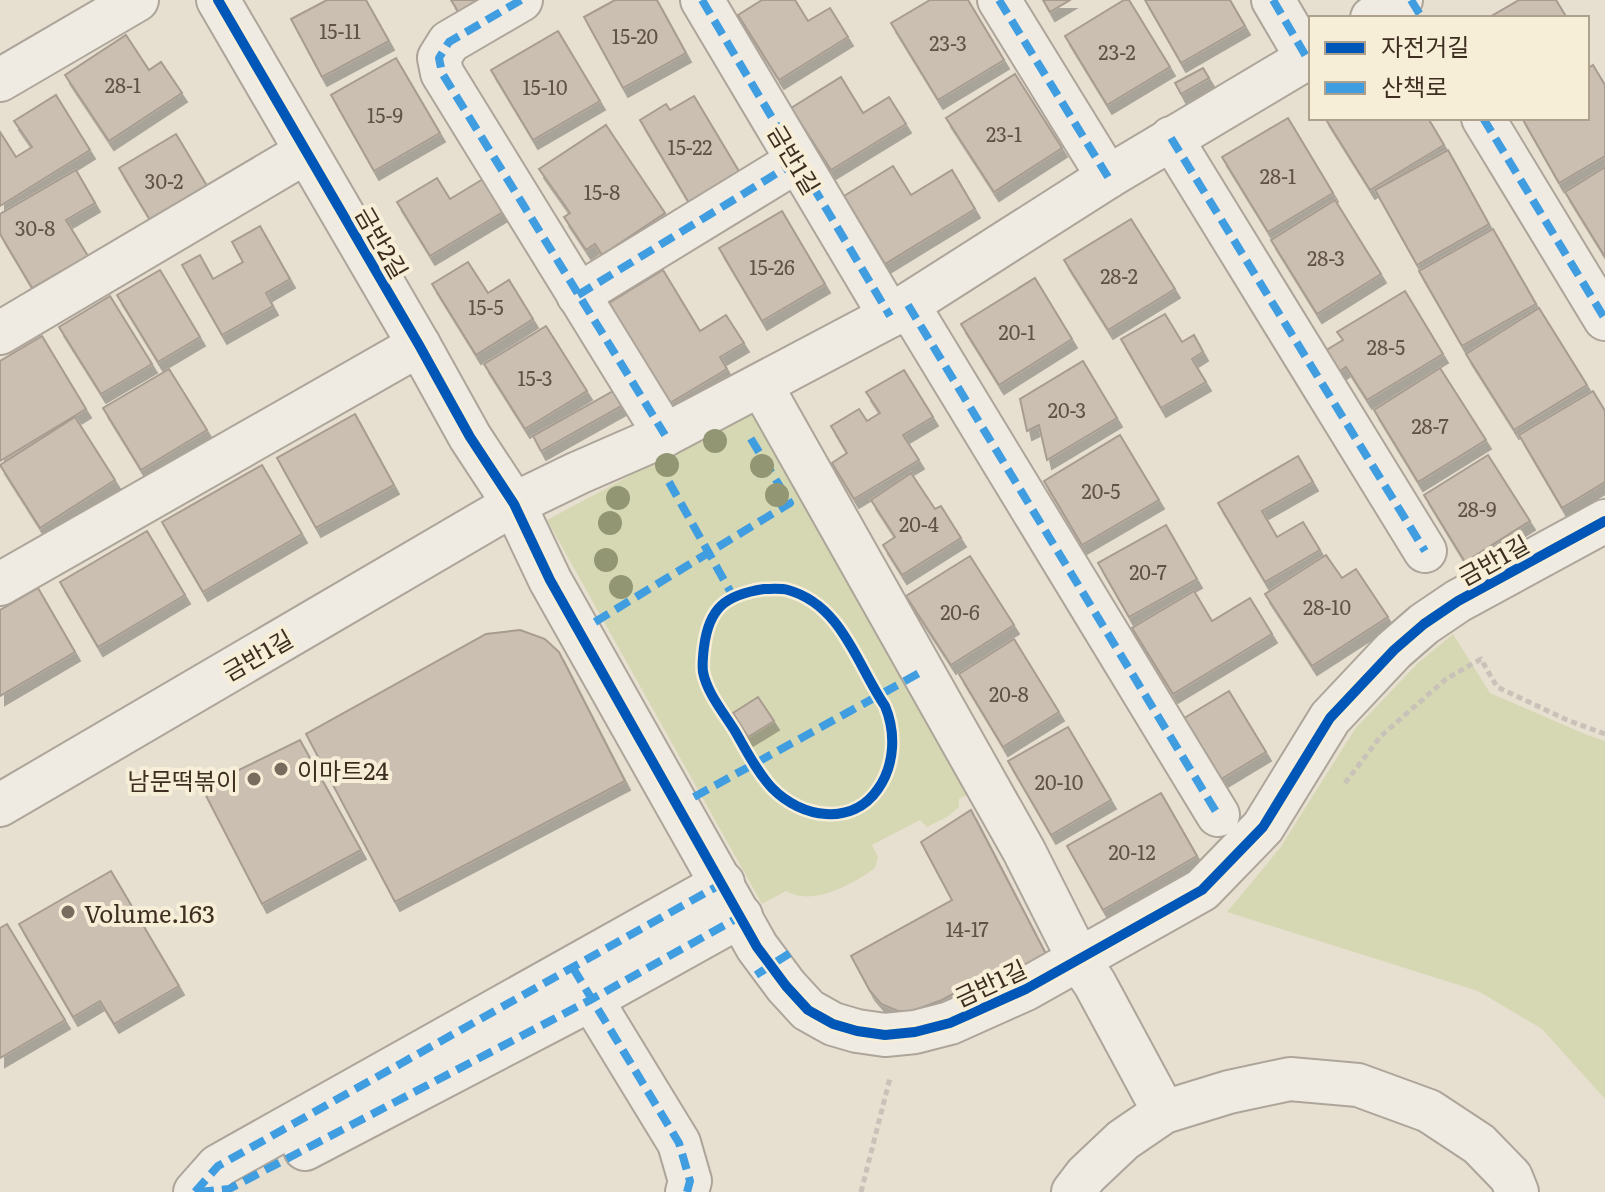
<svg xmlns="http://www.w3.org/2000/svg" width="1605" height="1192" font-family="Literata,'Noto Sans KR',serif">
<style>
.green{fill:#d6d7b3}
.building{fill:#cbbfb2;stroke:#a89c90;stroke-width:2;filter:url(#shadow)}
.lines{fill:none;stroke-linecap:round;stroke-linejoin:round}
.minor-casing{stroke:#ada599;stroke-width:46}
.path{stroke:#c8c2b9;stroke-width:5;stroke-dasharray:6 4;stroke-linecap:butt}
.minor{stroke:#efebe3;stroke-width:42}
.quiet{stroke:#3f9de0;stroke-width:8;stroke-dasharray:16 8;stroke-linecap:butt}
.cycleway-casing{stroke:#f7eed8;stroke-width:15}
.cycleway{stroke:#0057b8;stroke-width:10}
.tree{fill:#929673}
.poi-dot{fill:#786c5e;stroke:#f7eed8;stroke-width:3}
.labels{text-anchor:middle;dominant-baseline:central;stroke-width:8;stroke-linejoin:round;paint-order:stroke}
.number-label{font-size:20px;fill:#605244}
.street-label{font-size:24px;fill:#3d2e20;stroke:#f7eed8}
.poi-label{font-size:24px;fill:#3d2e20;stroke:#f7eed8;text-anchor:start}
</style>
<defs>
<filter id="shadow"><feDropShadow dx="5" dy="9" stdDeviation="0" flood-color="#0004"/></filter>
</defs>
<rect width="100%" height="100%" fill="#e7e0d1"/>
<g class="green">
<path d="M751,411L977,790L959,799V807L947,817L927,827L920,820L872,845L878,857L875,868C853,884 813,907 786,891L762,904L547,520Z"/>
<path d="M1453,634L1490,693L1587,735L1605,741V1099L1542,1029L1478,991L1227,912L1280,848L1355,729L1418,663Z"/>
</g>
<g class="building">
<path d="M327,0H366L389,41L322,77L291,19Z"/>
<path d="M451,0H481L459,13Z"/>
<path d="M615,0H657L686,53L623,88L584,17Z"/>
<path d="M762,0H795L808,21L830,8L848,37L779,80L738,15Z"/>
<path d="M930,0H968L1004,60L938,100L891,23Z"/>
<path d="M1043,0H1070L1050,12Z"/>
<path d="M1124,0H1129L1170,67L1107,105L1065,36Z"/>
<path d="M1145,0H1230L1245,26L1181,63Z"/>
<path d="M1519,0H1556L1567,18H1488Z"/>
<path d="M558,31L600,101L533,140L491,70Z"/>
<path d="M126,35L149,70L161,62L182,93L109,141L65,75Z"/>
<path d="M396,58L440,133L374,171L331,95Z"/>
<path d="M1593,65L1605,85V156L1559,183L1522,118H1587V69Z"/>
<path d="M1203,68L1209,78L1181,94L1175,83Z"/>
<path d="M1015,74L1062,148L994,192L946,118Z"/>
<path d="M841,77L863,113L889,97L906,124L831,170L791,108Z"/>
<path d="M56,95L90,150L0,206V132L16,157L32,147L14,121Z"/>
<path d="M694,96L740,173L689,203L640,120L666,104L670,110Z"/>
<path d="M1288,118L1333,193L1268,232L1222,157Z"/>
<path d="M1325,118H1428L1444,145L1370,190Z"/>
<path d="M606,125L665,213L602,255L595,244L586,250L564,217L570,213L539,169Z"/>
<path d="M176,134L210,191L153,225L119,168Z"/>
<path d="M1448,150L1489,224L1417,265L1375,190Z"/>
<path d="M893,166L911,195L952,170L975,209L885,264L844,196Z"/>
<path d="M1605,167V257L1565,192Z"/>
<path d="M76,170L95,203L66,220L88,256L32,288L0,234V214Z"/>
<path d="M437,178L450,199L483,179L503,212L430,256L397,202Z"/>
<path d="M1335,200L1381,274L1317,314L1271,240Z"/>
<path d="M782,211L825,284L762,321L719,248Z"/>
<path d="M1131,219L1175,289L1108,330L1064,260Z"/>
<path d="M260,226L290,279L266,293L273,306L222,335L182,265L200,255L213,279L243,262L232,242Z"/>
<path d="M1493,229L1536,304L1462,346L1419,271Z"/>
<path d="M468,262L488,293L509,280L533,319L476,355L432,284Z"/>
<path d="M160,270L200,337L158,362L117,295Z"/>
<path d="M663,270L700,331L726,315L744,343L720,357L727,369L670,403L609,303Z"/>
<path d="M1035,278L1072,339L999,385L961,324Z"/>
<path d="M1405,291L1443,354L1367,400L1346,367L1336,374L1323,352L1343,340L1337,332Z"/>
<path d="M110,296L152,364L101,394L59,327Z"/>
<path d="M1539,308L1587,385L1514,430L1466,354Z"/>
<path d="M1165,314L1182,342L1194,335L1203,352L1192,359L1206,382L1161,408L1121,339Z"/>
<path d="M546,326L587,391L525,429L484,364Z"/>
<path d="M42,336L86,409L0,461V361Z"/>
<path d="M1083,361L1117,418L1047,460L1039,425L1027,431L1020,399Z"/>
<path d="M1440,368L1486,440L1418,482L1374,410Z"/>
<path d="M169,369L207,430L141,470L103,408Z"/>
<path d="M904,370L933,417L903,435L919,460L854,499L832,463L847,453L831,426L859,409L867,421L880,413L866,392Z"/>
<path d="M622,386L630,401L541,451L533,436Z"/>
<path d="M1593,391L1605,411V482L1562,508L1519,435Z"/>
<path d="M355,414L394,485L316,528L277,458Z"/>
<path d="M75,417L115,480L40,528L0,465Z"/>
<path d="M1120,435L1159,500L1082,545L1044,481Z"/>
<path d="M1488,455L1530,521L1465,562L1424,495Z"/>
<path d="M1298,456L1313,482L1262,511L1277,537L1303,522L1320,550L1265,582L1218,503Z"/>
<path d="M262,465L302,534L203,592L162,522Z"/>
<path d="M911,473L935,509L941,506L961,538L902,575L883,545L895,537L871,500Z"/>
<path d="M1166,525L1197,579L1129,617L1098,563Z"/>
<path d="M147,531L185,595L98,647L60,582Z"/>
<path d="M1326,555L1342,578L1356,569L1388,617L1312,666L1265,594Z"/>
<path d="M970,556L1014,625L951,665L906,596Z"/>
<path d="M38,588L75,652L0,696V610Z"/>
<path d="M1194,591L1212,621L1250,598L1272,634L1173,694L1132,628Z"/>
<path d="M520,630L545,639L559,652L625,781L395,902L306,734L486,634Z"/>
<path d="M1014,639L1059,712L1003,747L959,674Z"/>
<path d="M1229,691L1266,752L1218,781L1181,720Z"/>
<path d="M758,697L774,721L748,737L733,713Z"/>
<path d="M1068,727L1111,800L1051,835L1008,761Z"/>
<path d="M300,740L361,850L262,904L202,788Z"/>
<path d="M1161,793L1197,856L1103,910L1067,846Z"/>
<path d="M971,810L1047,956L992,985L984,977L942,1000L912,1011H898L881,1004L870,991L851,956L952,900L921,842Z"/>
<path d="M111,871L179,986L114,1024L100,1001L73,1017L19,924Z"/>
<path d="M7,924L65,1020L0,1058V928Z"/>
</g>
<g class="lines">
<defs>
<g id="minor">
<path d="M218,0L419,345L470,437L514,504L550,580L757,947L786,986L808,1010L833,1024L857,1031L885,1035L915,1032L950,1023L1026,989L1202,890L1263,827L1330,718L1394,650L1424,624L1458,601L1605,521"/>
<path d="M521,0L449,42L439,58L442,73L665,435"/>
<path d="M702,0L890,316"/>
<path d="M999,0L1108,177"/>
<path d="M1273,0L1307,58"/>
<path d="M1372,18L1401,0"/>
<path d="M0,80L137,0"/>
<path d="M1483,118L1605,319"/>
<path d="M1171,138L1425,551"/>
<path d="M578,295L797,161"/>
<path d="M908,305L1218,815"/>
<path d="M0,333L306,152"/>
<path d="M761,385L1024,851L1079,960L1095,984L1164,1112"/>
<path d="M0,584L419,345"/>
<path d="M0,805L514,504L578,473L665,435L890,316L1108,177L1311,56"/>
<path d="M577,976L679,1143L690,1181L687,1192"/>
<path d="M305,1149L592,999L741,916"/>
<path d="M195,1192L218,1166L723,883"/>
<path d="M1073,1192L1086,1175L1123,1140L1164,1112L1229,1092L1290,1079L1358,1085L1429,1111L1479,1144L1511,1177L1517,1192"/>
</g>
</defs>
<use href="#minor" class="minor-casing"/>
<g class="path">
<path d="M1345,783L1381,736L1446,679L1481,659L1497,687L1567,720L1605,734"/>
<path d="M861,1192L890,1078"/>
</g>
<use href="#minor" class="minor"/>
<g class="quiet">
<path d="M521,0L449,42L439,58L442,73L665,435"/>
<path d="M702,0L890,316"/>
<path d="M999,0L1108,177"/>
<path d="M1273,0L1307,58"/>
<path d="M1411,0L1422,18"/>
<path d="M1483,118L1605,319"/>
<path d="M1171,138L1425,551"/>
<path d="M578,295L797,161"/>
<path d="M908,305L1218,815"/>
<path d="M669,482L734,598"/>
<path d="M595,622L790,503L748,434"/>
<path d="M694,797L923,671"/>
<path d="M573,968L679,1143L690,1181L687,1192"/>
<path d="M756,975L790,953"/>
<path d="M195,1192L218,1166L723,883"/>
<path d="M198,1192L229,1189L592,999L741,916"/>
</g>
<defs>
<g id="cycleway">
<path d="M218,0L419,345L470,437L514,504L550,580L757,947L786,986L808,1010L833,1024L857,1031L885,1035L915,1032L950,1023L1026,989L1202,890L1263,827L1330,718L1394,650L1424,624L1458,601L1605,521"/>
<path d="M764,589C771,589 781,588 788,590C842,605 857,665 885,706C896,732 895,765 878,789C852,827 801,818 772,788C757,772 746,750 735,731C724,713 707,693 703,672C702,664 703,655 704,647C709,608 725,595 764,589Z"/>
</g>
</defs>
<use href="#cycleway" class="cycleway-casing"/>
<use href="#cycleway" class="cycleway"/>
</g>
<g class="tree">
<circle cx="715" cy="441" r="12"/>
<circle cx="667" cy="465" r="12"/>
<circle cx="762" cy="466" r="12"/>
<circle cx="777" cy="495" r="12"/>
<circle cx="618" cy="498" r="12"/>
<circle cx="610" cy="523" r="12"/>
<circle cx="606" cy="560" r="12"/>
<circle cx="621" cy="587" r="12"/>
</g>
<g class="poi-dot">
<circle cx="281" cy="769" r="8"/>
<circle cx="254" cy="779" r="8"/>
<circle cx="68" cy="912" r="8"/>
</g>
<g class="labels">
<g class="number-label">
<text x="340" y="30">15-11</text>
<text x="635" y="35">15-20</text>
<text x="948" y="42">23-3</text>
<text x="1117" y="51">23-2</text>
<text x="123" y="84">28-1</text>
<text x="545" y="86">15-10</text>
<text x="385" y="114">15-9</text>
<text x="1004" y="133">23-1</text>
<text x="690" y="146">15-22</text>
<text x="1278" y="175">28-1</text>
<text x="164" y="180">30-2</text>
<text x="602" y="191">15-8</text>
<text x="35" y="227">30-8</text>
<text x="1326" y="257">28-3</text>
<text x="772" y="266">15-26</text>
<text x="1119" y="275">28-2</text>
<text x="486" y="306">15-5</text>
<text x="1017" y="331">20-1</text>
<text x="1386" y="346">28-5</text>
<text x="535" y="377">15-3</text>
<text x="1067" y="409">20-3</text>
<text x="1430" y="425">28-7</text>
<text x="1101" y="490">20-5</text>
<text x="1477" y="508">28-9</text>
<text x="919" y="523">20-4</text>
<text x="1148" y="571">20-7</text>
<text x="1327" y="606">28-10</text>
<text x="960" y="611">20-6</text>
<text x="1009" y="693">20-8</text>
<text x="1059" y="781">20-10</text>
<text x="1132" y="851">20-12</text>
<text x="967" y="928">14-17</text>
</g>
<g class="street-label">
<text transform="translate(795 159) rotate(59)">금반1길</text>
<text transform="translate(383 242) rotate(60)">금반2길</text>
<text transform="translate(1493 559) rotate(-29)">금반1길</text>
<text transform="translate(257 654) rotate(-30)">금반1길</text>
<text transform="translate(990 982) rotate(-25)">금반1길</text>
</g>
<g class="poi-label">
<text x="297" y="769">이마트24</text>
<text x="238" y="779" text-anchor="end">남문떡볶이</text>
<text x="84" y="912">Volume.163</text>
</g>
</g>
<rect x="1309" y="16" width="280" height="104" fill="#f7eed8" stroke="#ada18e" stroke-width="2"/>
<rect x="1325" y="42" width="40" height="12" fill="#0057b8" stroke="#ada18e" stroke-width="2"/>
<text x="1381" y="56" font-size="24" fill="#3d2e20">자전거길</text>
<rect x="1325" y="82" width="40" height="12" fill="#3f9de0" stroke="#ada18e" stroke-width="2"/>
<text x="1381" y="96" font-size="24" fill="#3d2e20">산책로</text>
</svg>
